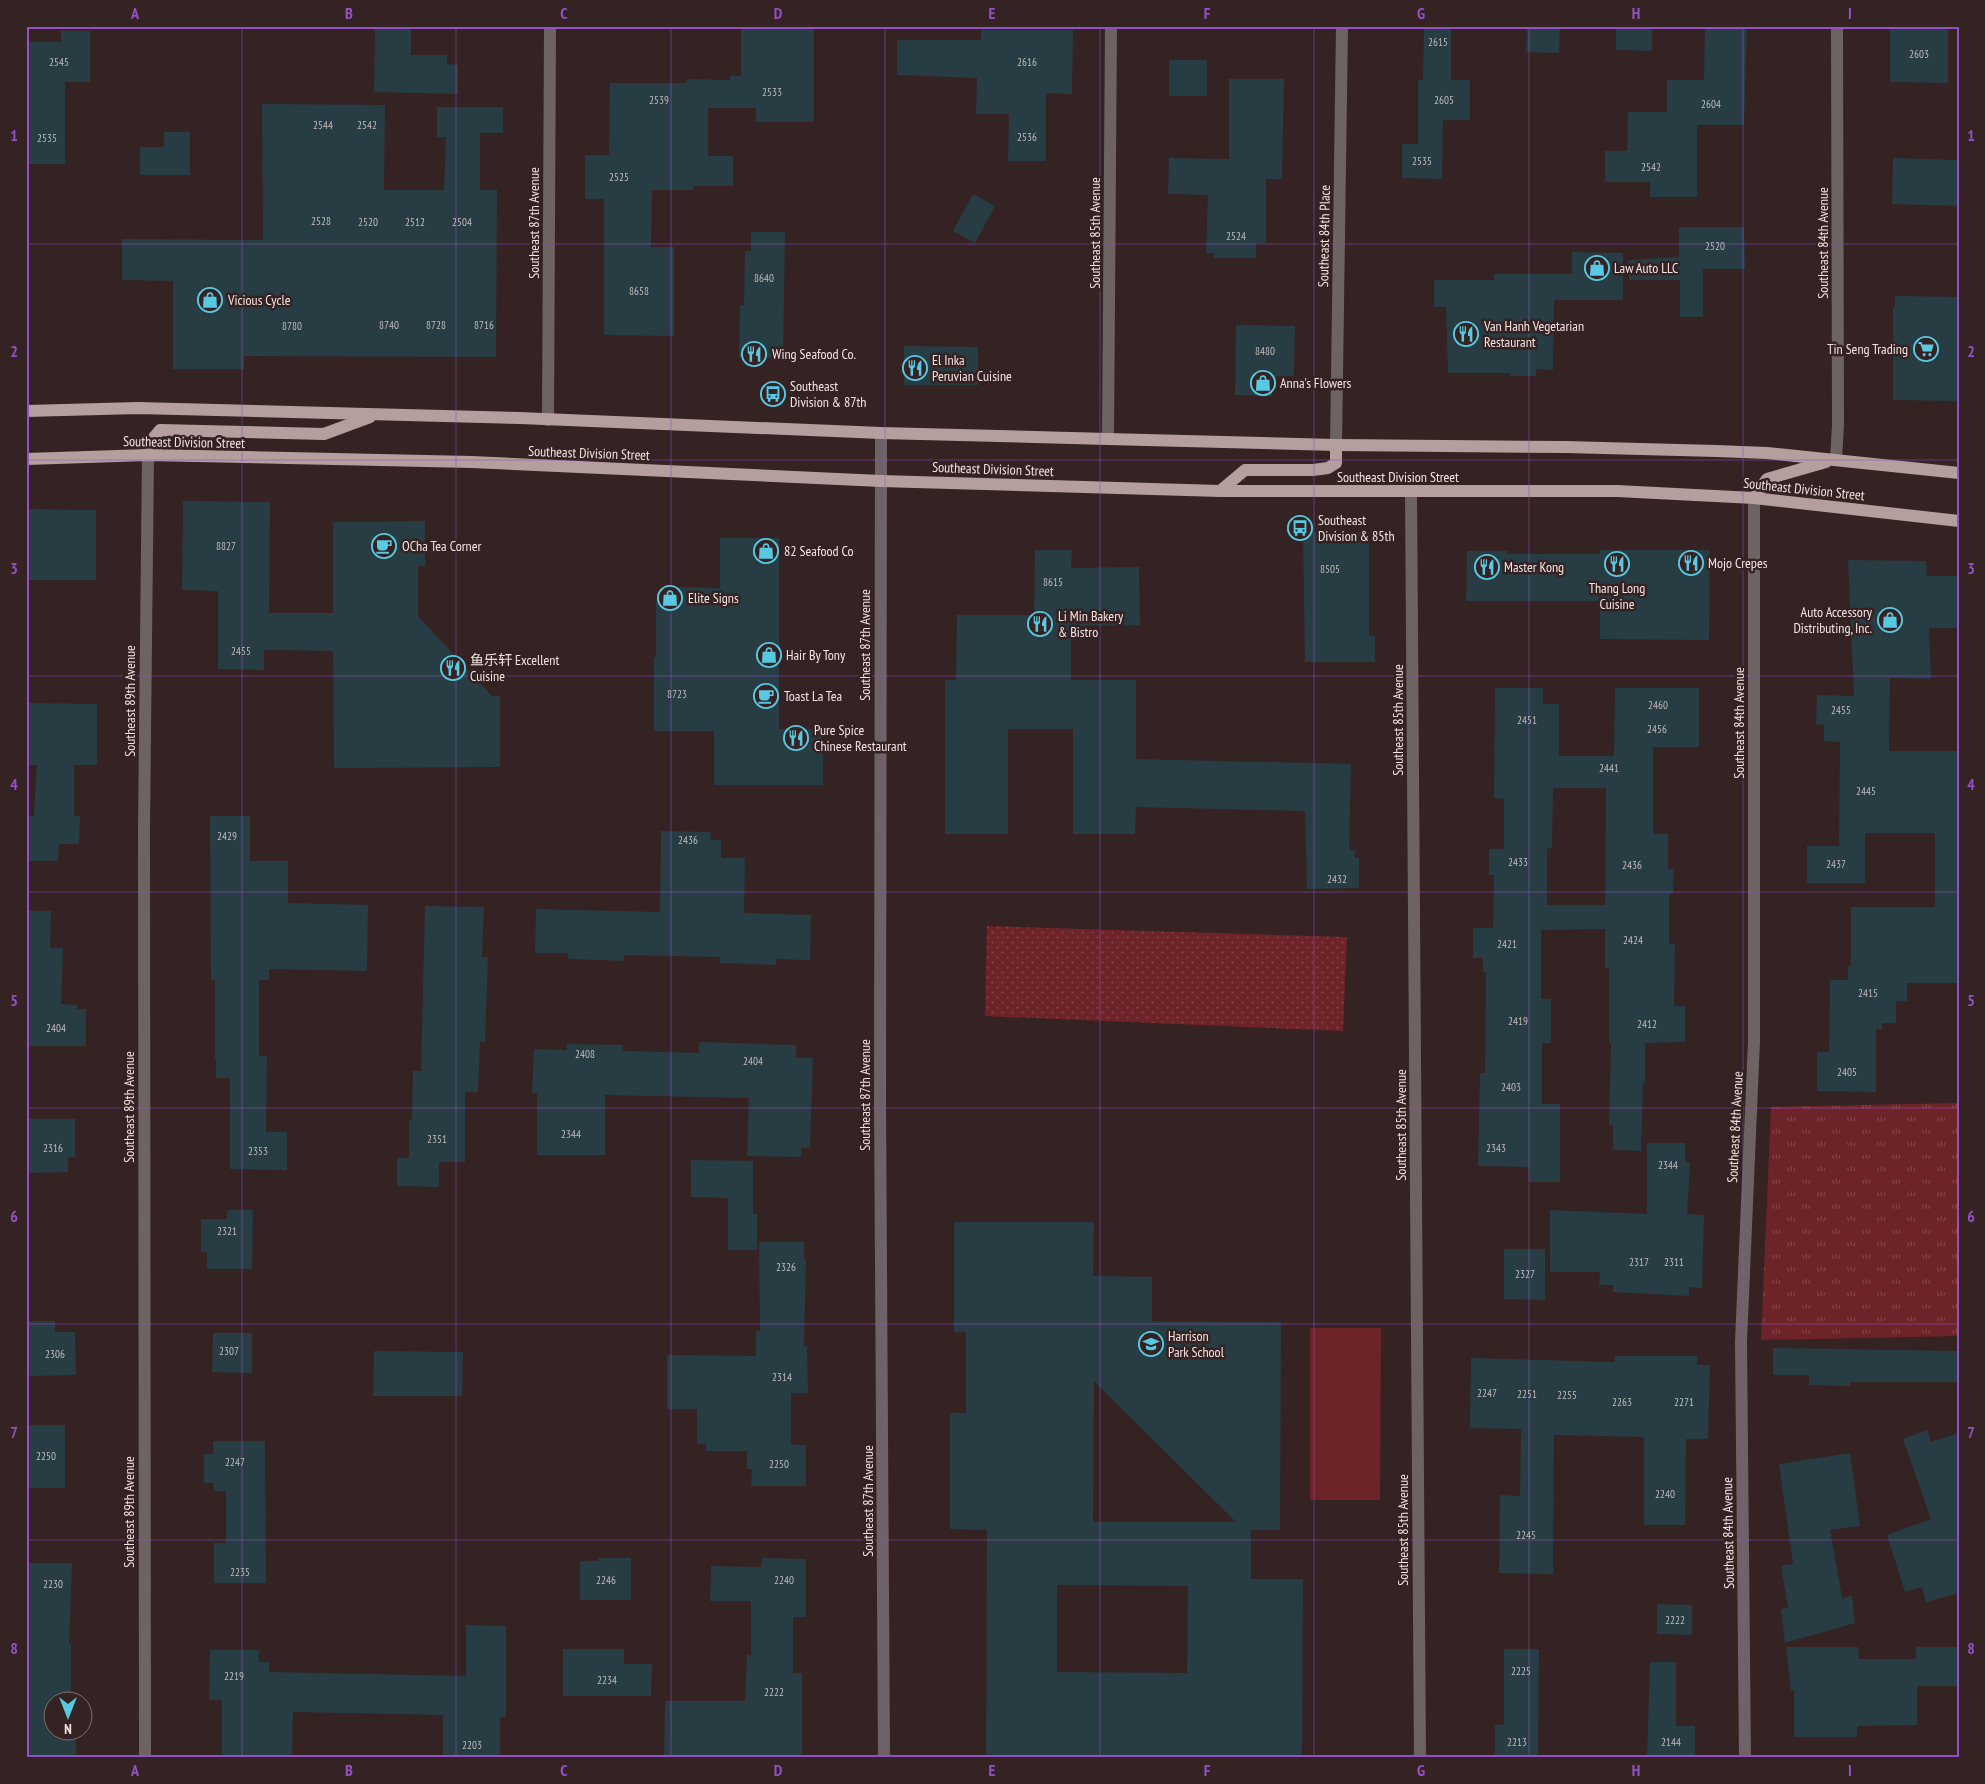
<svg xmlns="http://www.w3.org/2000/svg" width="1985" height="1784" font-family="'PT Sans Narrow','Noto Sans SC',sans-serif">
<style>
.grass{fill:url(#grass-tufts)}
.park{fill:#6d2328}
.garden{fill:url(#garden-dots)}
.building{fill:#273d43;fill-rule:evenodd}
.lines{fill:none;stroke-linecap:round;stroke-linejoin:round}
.minor{stroke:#6e6363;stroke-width:12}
.primary{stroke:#b49e9e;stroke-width:12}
.grid{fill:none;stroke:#9351c6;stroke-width:1;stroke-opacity:0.55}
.labels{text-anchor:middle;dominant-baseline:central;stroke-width:5;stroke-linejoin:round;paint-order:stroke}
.number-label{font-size:11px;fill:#bfbabb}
.street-label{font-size:14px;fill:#f2e4e3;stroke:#352222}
.poi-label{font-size:14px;fill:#f2e4e3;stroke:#352222;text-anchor:start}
.neatline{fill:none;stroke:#9351c6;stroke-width:2}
.grid-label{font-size:16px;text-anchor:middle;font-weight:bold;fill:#9351c6}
</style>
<defs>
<pattern id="grass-tufts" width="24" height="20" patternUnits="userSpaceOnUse" patternTransform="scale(1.25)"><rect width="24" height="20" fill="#6d2328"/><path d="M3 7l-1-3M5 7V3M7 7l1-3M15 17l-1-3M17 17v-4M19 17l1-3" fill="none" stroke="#824347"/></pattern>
<pattern id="garden-dots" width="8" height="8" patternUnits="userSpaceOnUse" patternTransform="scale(1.25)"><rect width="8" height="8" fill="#6d2328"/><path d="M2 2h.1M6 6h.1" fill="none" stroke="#824347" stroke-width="1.8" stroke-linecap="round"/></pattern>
</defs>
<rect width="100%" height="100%" fill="#352222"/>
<path class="grass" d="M1959,1103V1336L1761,1340L1771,1107Z"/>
<path class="park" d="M1310,1328H1381L1380,1500H1310Z"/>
<path class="garden" d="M987,926L1347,937L1343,1031L985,1016Z"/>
<g class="building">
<path d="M375,26H411V55H447V64L458,65V94L374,92Z"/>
<path d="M741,26H814V122H756V108H708V156H733V186H693V190H652L651,247H674V336L604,335V199H585V155H609L610,83H686L687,79L730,80V76H741Z"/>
<path d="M1424,26H1451V80H1470V120H1443L1442,179L1402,178V144H1418V80H1423Z"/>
<path d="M1527,26H1560L1559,53L1526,52Z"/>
<path d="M1616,26H1652V51L1616,50Z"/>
<path d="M1705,26H1747L1744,125H1697V197H1650V182H1605V151H1627L1628,112H1667V80H1704Z"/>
<path d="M1890,26H1948V83L1890,82Z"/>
<path d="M981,30H1073L1072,94L1046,93V161H1008L1009,114H976L977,78L897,75V40H981Z"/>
<path d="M61,31H90V82H65V164H26L27,42H61Z"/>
<rect x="1169" y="60" width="38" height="36"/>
<path d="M1229,79H1284L1282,179H1266V243H1256V258H1214V253H1206L1208,195L1168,194L1169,158L1229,159Z"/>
<path d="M262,104L385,105L384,190H444L446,137H437V107H503V133H480V190H497L496,357L244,356V369H173V281L122,280V239L263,240Z"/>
<path d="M164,132H190V175H140V147H164Z"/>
<path d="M1893,158L1959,160V206L1892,204Z"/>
<path d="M973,194L995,206L975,243L953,231Z"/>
<path d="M1679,227H1744L1745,269H1703V317H1680V280H1629L1628,260L1679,257Z"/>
<path d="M751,232H785L783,358L739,357L740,305H744L745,251H751Z"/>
<path d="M1572,252L1623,253V300H1554L1553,370L1536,369V376H1510V373H1448L1446,307H1434V280H1494V274H1572Z"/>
<path d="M1895,296L1959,297V401L1893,400V307H1895Z"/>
<path d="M1236,325L1295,326L1294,376H1272V396L1235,395Z"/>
<path d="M904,346L978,347V385H904Z"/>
<path d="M183,501L270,502L269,613H333V522L425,521V566H418V616L492,696H500V767L334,768L333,651L264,650V670L218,669V591L182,590Z"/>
<path d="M26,509L96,510V580H26Z"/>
<path d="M1303,532L1369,533V636H1375V662H1305Z"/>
<path d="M720,538H779V729H823V785H714V731H654V657H656V603L672,587L720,588Z"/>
<path d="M1035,550H1072L1071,568L1139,567L1140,625L1071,626V680H1136V759L1351,764L1349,850H1355V858H1359V888L1307,889L1305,811L1136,807L1135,834H1073V729H1008V834H945V680H956L957,615H1034Z"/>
<path d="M1600,550H1710L1709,640L1600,639V601H1466L1467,551H1507V554H1600Z"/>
<path d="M1848,560L1926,561L1927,576H1959V628H1929L1931,679L1890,678L1889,751H1959V983H1907V1001H1896V1023H1882V1030L1876,1029V1092L1817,1091V1052H1829L1830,980H1848V966H1851V907H1935V833H1865V883H1807V846H1839L1840,742L1824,741V725L1816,724L1817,695L1854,696Z"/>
<path d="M1495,688H1543V704H1559V756H1614L1615,688H1699V747H1653V834H1668V869H1674L1673,894H1669V944H1675L1674,1006H1685V1042L1645,1043V1083H1643L1641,1151L1613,1150V1125H1609L1611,1043H1609V968H1605V929L1541,930V999H1551V1043H1542V1104H1560V1182H1529L1528,1167L1478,1166L1480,1073H1485L1486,972H1483V958H1473V928H1493L1494,875H1489V849H1504V799L1494,798ZM1553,788H1606L1605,905H1547V849L1552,848Z"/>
<path d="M26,703L97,704V765H74V816H80L79,844H59L58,861H29V816H34L37,765H26Z"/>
<path d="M210,816H250V861H288V903L368,905L367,971L269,969V980H259V1056H267L266,1132H287V1170L230,1169V1078H216V1059H215V980H211Z"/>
<path d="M661,831L711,832L710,840H721V858H745L744,913L811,915L810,960L776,959V965L720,963V957L624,955V961L568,959V953H535L536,909L660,912Z"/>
<path d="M425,906L484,907L482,957H488L485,1042H480L478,1092H465V1162H439V1187L397,1186V1158H409V1120H412L413,1071H421Z"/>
<path d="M26,911H51L50,948H63L61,1004L77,1005V1009H86V1046H26Z"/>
<path d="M699,1042L796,1045V1058H813L810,1148H801V1157L747,1156L749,1098L605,1095V1155H537V1093H532L534,1049L567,1050V1044L623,1045V1051L699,1053Z"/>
<path d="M26,1119H75V1157H68V1172L26,1173Z"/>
<path d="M1647,1143H1685V1162H1690L1687,1214L1704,1215L1702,1288L1689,1287V1296L1613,1292V1285H1599L1600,1272H1550V1210L1647,1214Z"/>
<path d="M691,1160L753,1161V1214H757V1250H728V1198L691,1197Z"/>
<path d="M227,1210H253L252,1269H207V1252H201V1219H227Z"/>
<path d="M954,1222H1094L1093,1276L1152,1277V1321L1281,1322L1280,1530H1251V1579H1303L1302,1758H986L987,1530L950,1529V1413H966V1332H954ZM1094,1381L1236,1522H1093ZM1057,1585L1188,1586L1187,1673L1057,1672Z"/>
<path d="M759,1242H804V1259H806L804,1346H807L808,1393H791V1445H806V1486H751L752,1469H747V1451H706V1444H697V1409H667V1355L756,1356V1331H760Z"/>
<path d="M1504,1249H1545V1300L1504,1299Z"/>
<path d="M26,1321H55V1332H75L76,1375L26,1376Z"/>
<path d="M213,1333H252V1373L212,1372Z"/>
<path d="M1773,1348L1958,1351V1382H1850V1386L1809,1385V1375H1773Z"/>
<path d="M374,1351L463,1352L462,1396H373Z"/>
<path d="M1615,1356H1697V1365H1710L1708,1439H1686L1685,1525H1644V1437L1554,1435L1553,1574L1499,1573L1500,1495L1520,1496L1521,1429L1470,1428L1471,1358L1615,1362Z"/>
<rect x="26" y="1425" width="39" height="63"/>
<path d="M1927,1430L1931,1442L1959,1433V1593L1926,1602L1922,1587L1905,1592L1887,1535L1931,1519L1903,1439Z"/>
<path d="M213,1441H265L266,1583H214V1543H226V1491H214L213,1483H204V1454H213Z"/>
<path d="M1850,1453L1860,1526L1830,1530L1842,1598L1852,1596L1855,1623L1785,1643L1781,1609L1788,1608L1781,1566L1793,1564L1779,1464Z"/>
<path d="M598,1558H631V1600H580V1561H599Z"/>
<path d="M762,1558L806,1559V1617H793V1673H802V1758H664L665,1701H745L747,1655H751V1601H710L711,1566L761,1567Z"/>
<path d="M26,1563H72L69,1644H71V1702H52V1732H76V1758H26Z"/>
<path d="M1657,1604L1692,1605V1635L1657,1634Z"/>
<path d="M466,1625L506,1626V1717H500V1758H443V1715L293,1712L292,1758H222V1700H209L210,1650H259V1662H269V1672L466,1676Z"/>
<path d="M1786,1647H1858L1859,1659H1916V1647H1959V1686H1917V1725L1857,1726V1737H1794V1690L1791,1691Z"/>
<path d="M563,1649H624V1664H652L651,1696H563Z"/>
<path d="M1504,1649H1539L1538,1758H1495V1725H1504Z"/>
<path d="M1650,1662H1676V1726H1695V1758H1647Z"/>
</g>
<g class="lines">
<g class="minor">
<path d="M548,420L550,26"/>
<path d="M881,433L880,1102L884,1758"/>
<path d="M1108,439L1111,26"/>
<path d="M1336,445L1342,26"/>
<path d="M1836,460L1838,425L1837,26"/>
<path d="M1411,492L1420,1758"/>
<path d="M145,1758L144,829L148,455"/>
<path d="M1745,1758L1741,1342L1754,1041V498"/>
</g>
<g class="primary">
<path d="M26,411L138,408L520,418L881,433L1108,439L1336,445L1566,447L1716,451L1767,453L1959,473"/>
<path d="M148,455L150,442L160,430L324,434L370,417"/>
<path d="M26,459L148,455L472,462L881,481L1220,491H1617L1754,498L1959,521"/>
<path d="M1220,491L1245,470H1313L1328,468L1336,463V445"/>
<path d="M1754,498L1767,479L1826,462"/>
</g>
</g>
<path class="grid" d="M242,26V1758M456,26V1758M671,26V1758M885,26V1758M1100,26V1758M1314,26V1758M1529,26V1758M1743,26V1758M26,244H1959M26,460H1959M26,676H1959M26,892H1959M26,1108H1959M26,1324H1959M26,1540H1959"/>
<defs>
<symbol id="shop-ring" viewBox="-11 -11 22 22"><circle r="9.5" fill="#352222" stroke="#58c9e3" stroke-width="1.5"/><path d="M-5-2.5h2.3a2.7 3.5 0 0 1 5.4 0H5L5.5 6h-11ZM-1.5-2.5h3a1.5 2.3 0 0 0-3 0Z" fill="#58c9e3"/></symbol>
<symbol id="restaurant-ring" viewBox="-11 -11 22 22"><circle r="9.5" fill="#352222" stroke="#58c9e3" stroke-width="1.5"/><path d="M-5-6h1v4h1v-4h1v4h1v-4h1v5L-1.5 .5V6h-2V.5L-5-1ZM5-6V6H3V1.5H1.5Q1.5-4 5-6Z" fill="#58c9e3"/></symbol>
<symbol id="supermarket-ring" viewBox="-11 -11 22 22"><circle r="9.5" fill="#352222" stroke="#58c9e3" stroke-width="1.5"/><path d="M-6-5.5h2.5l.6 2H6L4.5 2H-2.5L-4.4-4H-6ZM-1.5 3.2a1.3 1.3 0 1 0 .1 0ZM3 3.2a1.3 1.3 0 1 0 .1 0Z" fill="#58c9e3"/></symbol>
<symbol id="bus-ring" viewBox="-11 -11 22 22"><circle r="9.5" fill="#352222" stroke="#58c9e3" stroke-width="1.5"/><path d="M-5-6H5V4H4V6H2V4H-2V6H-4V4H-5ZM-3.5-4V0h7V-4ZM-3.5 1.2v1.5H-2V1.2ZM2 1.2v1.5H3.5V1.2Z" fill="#58c9e3"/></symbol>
<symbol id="cafe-ring" viewBox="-11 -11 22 22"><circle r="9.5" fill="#352222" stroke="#58c9e3" stroke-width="1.5"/><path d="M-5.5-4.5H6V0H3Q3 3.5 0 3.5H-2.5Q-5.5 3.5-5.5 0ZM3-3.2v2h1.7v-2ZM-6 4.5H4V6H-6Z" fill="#58c9e3"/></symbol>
<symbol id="school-ring" viewBox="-11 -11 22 22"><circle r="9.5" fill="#352222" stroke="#58c9e3" stroke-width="1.5"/><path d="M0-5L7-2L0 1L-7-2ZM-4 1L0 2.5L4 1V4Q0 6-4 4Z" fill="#58c9e3"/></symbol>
</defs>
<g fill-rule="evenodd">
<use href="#shop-ring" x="1583" y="254" width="28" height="28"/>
<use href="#shop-ring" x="196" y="286" width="28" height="28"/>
<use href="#restaurant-ring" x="1452" y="320" width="28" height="28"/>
<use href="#supermarket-ring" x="1912" y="335" width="28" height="28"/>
<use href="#restaurant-ring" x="740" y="340" width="28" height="28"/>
<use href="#restaurant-ring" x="901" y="354" width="28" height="28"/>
<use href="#shop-ring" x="1249" y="369" width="28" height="28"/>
<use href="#bus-ring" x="759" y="380" width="28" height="28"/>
<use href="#bus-ring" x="1286" y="514" width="28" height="28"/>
<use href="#cafe-ring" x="370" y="532" width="28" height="28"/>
<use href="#shop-ring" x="752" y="537" width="28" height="28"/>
<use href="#restaurant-ring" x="1677" y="549" width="28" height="28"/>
<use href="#restaurant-ring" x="1603" y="550" width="28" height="28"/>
<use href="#restaurant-ring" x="1473" y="553" width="28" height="28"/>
<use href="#shop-ring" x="656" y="584" width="28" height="28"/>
<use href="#shop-ring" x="1876" y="606" width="28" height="28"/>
<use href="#restaurant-ring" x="1026" y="610" width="28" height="28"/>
<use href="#shop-ring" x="755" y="641" width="28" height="28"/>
<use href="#restaurant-ring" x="439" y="654" width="28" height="28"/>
<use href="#cafe-ring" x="752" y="682" width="28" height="28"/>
<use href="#restaurant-ring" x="782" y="724" width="28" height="28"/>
<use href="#school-ring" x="1137" y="1330" width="28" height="28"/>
</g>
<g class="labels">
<g class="number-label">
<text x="1438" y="42">2615</text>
<text x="1919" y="54">2603</text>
<text x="59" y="62">2545</text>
<text x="1027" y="62">2616</text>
<text x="772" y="92">2533</text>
<text x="659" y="100">2539</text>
<text x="1444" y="100">2605</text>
<text x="1711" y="104">2604</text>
<text x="323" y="125">2544</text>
<text x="367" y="125">2542</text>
<text x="1027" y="137">2536</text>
<text x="47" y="138">2535</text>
<text x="1422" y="161">2535</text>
<text x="1651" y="167">2542</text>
<text x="619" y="177">2525</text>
<text x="321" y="221">2528</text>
<text x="368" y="222">2520</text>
<text x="415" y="222">2512</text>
<text x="462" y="222">2504</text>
<text x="1236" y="236">2524</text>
<text x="1715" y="246">2520</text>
<text x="764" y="278">8640</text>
<text x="639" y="291">8658</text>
<text x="389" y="325">8740</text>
<text x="436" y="325">8728</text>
<text x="484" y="325">8716</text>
<text x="292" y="326">8780</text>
<text x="1265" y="351">8480</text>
<text x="226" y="546">8827</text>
<text x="1330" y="569">8505</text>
<text x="1053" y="582">8615</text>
<text x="241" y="651">2455</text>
<text x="677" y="694">8723</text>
<text x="1658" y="705">2460</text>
<text x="1841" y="710">2455</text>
<text x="1527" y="720">2451</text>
<text x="1657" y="729">2456</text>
<text x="1609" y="768">2441</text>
<text x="1866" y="791">2445</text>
<text x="227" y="836">2429</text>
<text x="688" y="840">2436</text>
<text x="1518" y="862">2433</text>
<text x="1836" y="864">2437</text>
<text x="1632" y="865">2436</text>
<text x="1337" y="879">2432</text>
<text x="1633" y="940">2424</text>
<text x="1507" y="944">2421</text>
<text x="1868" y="993">2415</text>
<text x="1518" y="1021">2419</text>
<text x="1647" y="1024">2412</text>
<text x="56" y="1028">2404</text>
<text x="585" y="1054">2408</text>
<text x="753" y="1061">2404</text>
<text x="1847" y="1072">2405</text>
<text x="1511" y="1087">2403</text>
<text x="571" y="1134">2344</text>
<text x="437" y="1139">2351</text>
<text x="53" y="1148">2316</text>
<text x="1496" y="1148">2343</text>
<text x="258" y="1151">2353</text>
<text x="1668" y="1165">2344</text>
<text x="227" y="1231">2321</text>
<text x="1639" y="1262">2317</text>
<text x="1674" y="1262">2311</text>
<text x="786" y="1267">2326</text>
<text x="1525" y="1274">2327</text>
<text x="229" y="1351">2307</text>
<text x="55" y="1354">2306</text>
<text x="782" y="1377">2314</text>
<text x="1487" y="1393">2247</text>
<text x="1527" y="1394">2251</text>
<text x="1567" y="1395">2255</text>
<text x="1622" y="1402">2263</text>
<text x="1684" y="1402">2271</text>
<text x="46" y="1456">2250</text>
<text x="235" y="1462">2247</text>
<text x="779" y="1464">2250</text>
<text x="1665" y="1494">2240</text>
<text x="1526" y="1535">2245</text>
<text x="240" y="1572">2235</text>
<text x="606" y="1580">2246</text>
<text x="784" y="1580">2240</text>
<text x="53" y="1584">2230</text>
<text x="1675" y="1620">2222</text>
<text x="1521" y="1671">2225</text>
<text x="234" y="1676">2219</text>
<text x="607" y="1680">2234</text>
<text x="774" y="1692">2222</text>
<text x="1517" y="1742">2213</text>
<text x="1671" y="1742">2144</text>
<text x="472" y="1745">2203</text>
</g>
<g class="street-label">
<text transform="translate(534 223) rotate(-90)">Southeast 87th Avenue</text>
<text transform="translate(1095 233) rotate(-90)">Southeast 85th Avenue</text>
<text transform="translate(1324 236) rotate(-89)">Southeast 84th Place</text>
<text transform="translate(1823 243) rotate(-90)">Southeast 84th Avenue</text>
<text transform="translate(184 442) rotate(1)">Southeast Division Street</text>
<text transform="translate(589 453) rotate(2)">Southeast Division Street</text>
<text transform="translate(993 469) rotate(2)">Southeast Division Street</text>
<text x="1398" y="477">Southeast Division Street</text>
<text transform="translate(1804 489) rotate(6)">Southeast Division Street</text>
<text transform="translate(865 645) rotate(-90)">Southeast 87th Avenue</text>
<text transform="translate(130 701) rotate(-90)">Southeast 89th Avenue</text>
<text transform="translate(1398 720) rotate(-90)">Southeast 85th Avenue</text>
<text transform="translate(1739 723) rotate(-90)">Southeast 84th Avenue</text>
<text transform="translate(865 1095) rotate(-90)">Southeast 87th Avenue</text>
<text transform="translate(129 1107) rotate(-90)">Southeast 89th Avenue</text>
<text transform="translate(1401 1125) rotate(-90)">Southeast 85th Avenue</text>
<text transform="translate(1735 1127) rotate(-87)">Southeast 84th Avenue</text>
<text transform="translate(868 1501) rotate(-90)">Southeast 87th Avenue</text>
<text transform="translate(129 1512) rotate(-90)">Southeast 89th Avenue</text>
<text transform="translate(1403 1530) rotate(-90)">Southeast 85th Avenue</text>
<text transform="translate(1728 1533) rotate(-91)">Southeast 84th Avenue</text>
</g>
<g class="poi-label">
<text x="1614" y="268">Law Auto LLC</text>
<text x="228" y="300">Vicious Cycle</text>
<text x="1484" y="326">Van Hanh Vegetarian<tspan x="1484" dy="16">Restaurant</tspan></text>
<text x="1908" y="349" text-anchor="end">Tin Seng Trading</text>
<text x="772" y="354">Wing Seafood Co.</text>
<text x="932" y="360">El Inka<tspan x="932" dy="16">Peruvian Cuisine</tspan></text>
<text x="1280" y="383">Anna's Flowers</text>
<text x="790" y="386">Southeast<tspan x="790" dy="16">Division &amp; 87th</tspan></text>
<text x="1318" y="520">Southeast<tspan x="1318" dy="16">Division &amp; 85th</tspan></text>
<text x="402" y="546">OCha Tea Corner</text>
<text x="784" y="551">82 Seafood Co</text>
<text x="1708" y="563">Mojo Crepes</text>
<text x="1504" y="567">Master Kong</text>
<text x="1617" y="588" text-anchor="middle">Thang Long<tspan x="1617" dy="16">Cuisine</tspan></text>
<text x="688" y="598">Elite Signs</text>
<text x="1872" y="612" text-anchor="end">Auto Accessory<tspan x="1872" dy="16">Distributing, Inc.</tspan></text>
<text x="1058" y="616">Li Min Bakery<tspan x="1058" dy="16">&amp; Bistro</tspan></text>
<text x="786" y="655">Hair By Tony</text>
<text x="470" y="660">鱼乐轩 Excellent<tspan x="470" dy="16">Cuisine</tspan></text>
<text x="784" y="696">Toast La Tea</text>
<text x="814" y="730">Pure Spice<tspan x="814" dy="16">Chinese Restaurant</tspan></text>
<text x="1168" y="1336">Harrison<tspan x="1168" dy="16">Park School</tspan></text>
</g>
</g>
<rect width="1985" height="1784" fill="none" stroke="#352222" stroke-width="55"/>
<g transform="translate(68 1716) rotate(180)"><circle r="24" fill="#352222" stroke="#81706f"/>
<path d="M0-4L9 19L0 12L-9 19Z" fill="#58c9e3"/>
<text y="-8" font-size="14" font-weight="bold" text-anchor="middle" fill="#f2e4e3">N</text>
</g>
<rect x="28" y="28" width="1930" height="1728" class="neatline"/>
<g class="grid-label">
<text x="135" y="19">A</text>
<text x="349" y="19">B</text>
<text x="564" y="19">C</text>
<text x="778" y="19">D</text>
<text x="992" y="19">E</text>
<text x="1207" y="19">F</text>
<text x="1421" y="19">G</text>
<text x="1636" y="19">H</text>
<text x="1850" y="19">I</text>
<text x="14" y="141">1</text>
<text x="1971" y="141">1</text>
<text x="14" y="357">2</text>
<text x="1971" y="357">2</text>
<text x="14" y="574">3</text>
<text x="1971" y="574">3</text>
<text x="14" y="790">4</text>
<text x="1971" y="790">4</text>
<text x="14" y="1006">5</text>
<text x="1971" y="1006">5</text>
<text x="14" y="1222">6</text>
<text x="1971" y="1222">6</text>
<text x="14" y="1438">7</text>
<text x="1971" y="1438">7</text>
<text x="14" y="1654">8</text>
<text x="1971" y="1654">8</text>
<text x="135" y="1776">A</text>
<text x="349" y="1776">B</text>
<text x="564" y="1776">C</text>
<text x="778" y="1776">D</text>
<text x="992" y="1776">E</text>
<text x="1207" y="1776">F</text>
<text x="1421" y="1776">G</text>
<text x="1636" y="1776">H</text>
<text x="1850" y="1776">I</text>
</g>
</svg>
